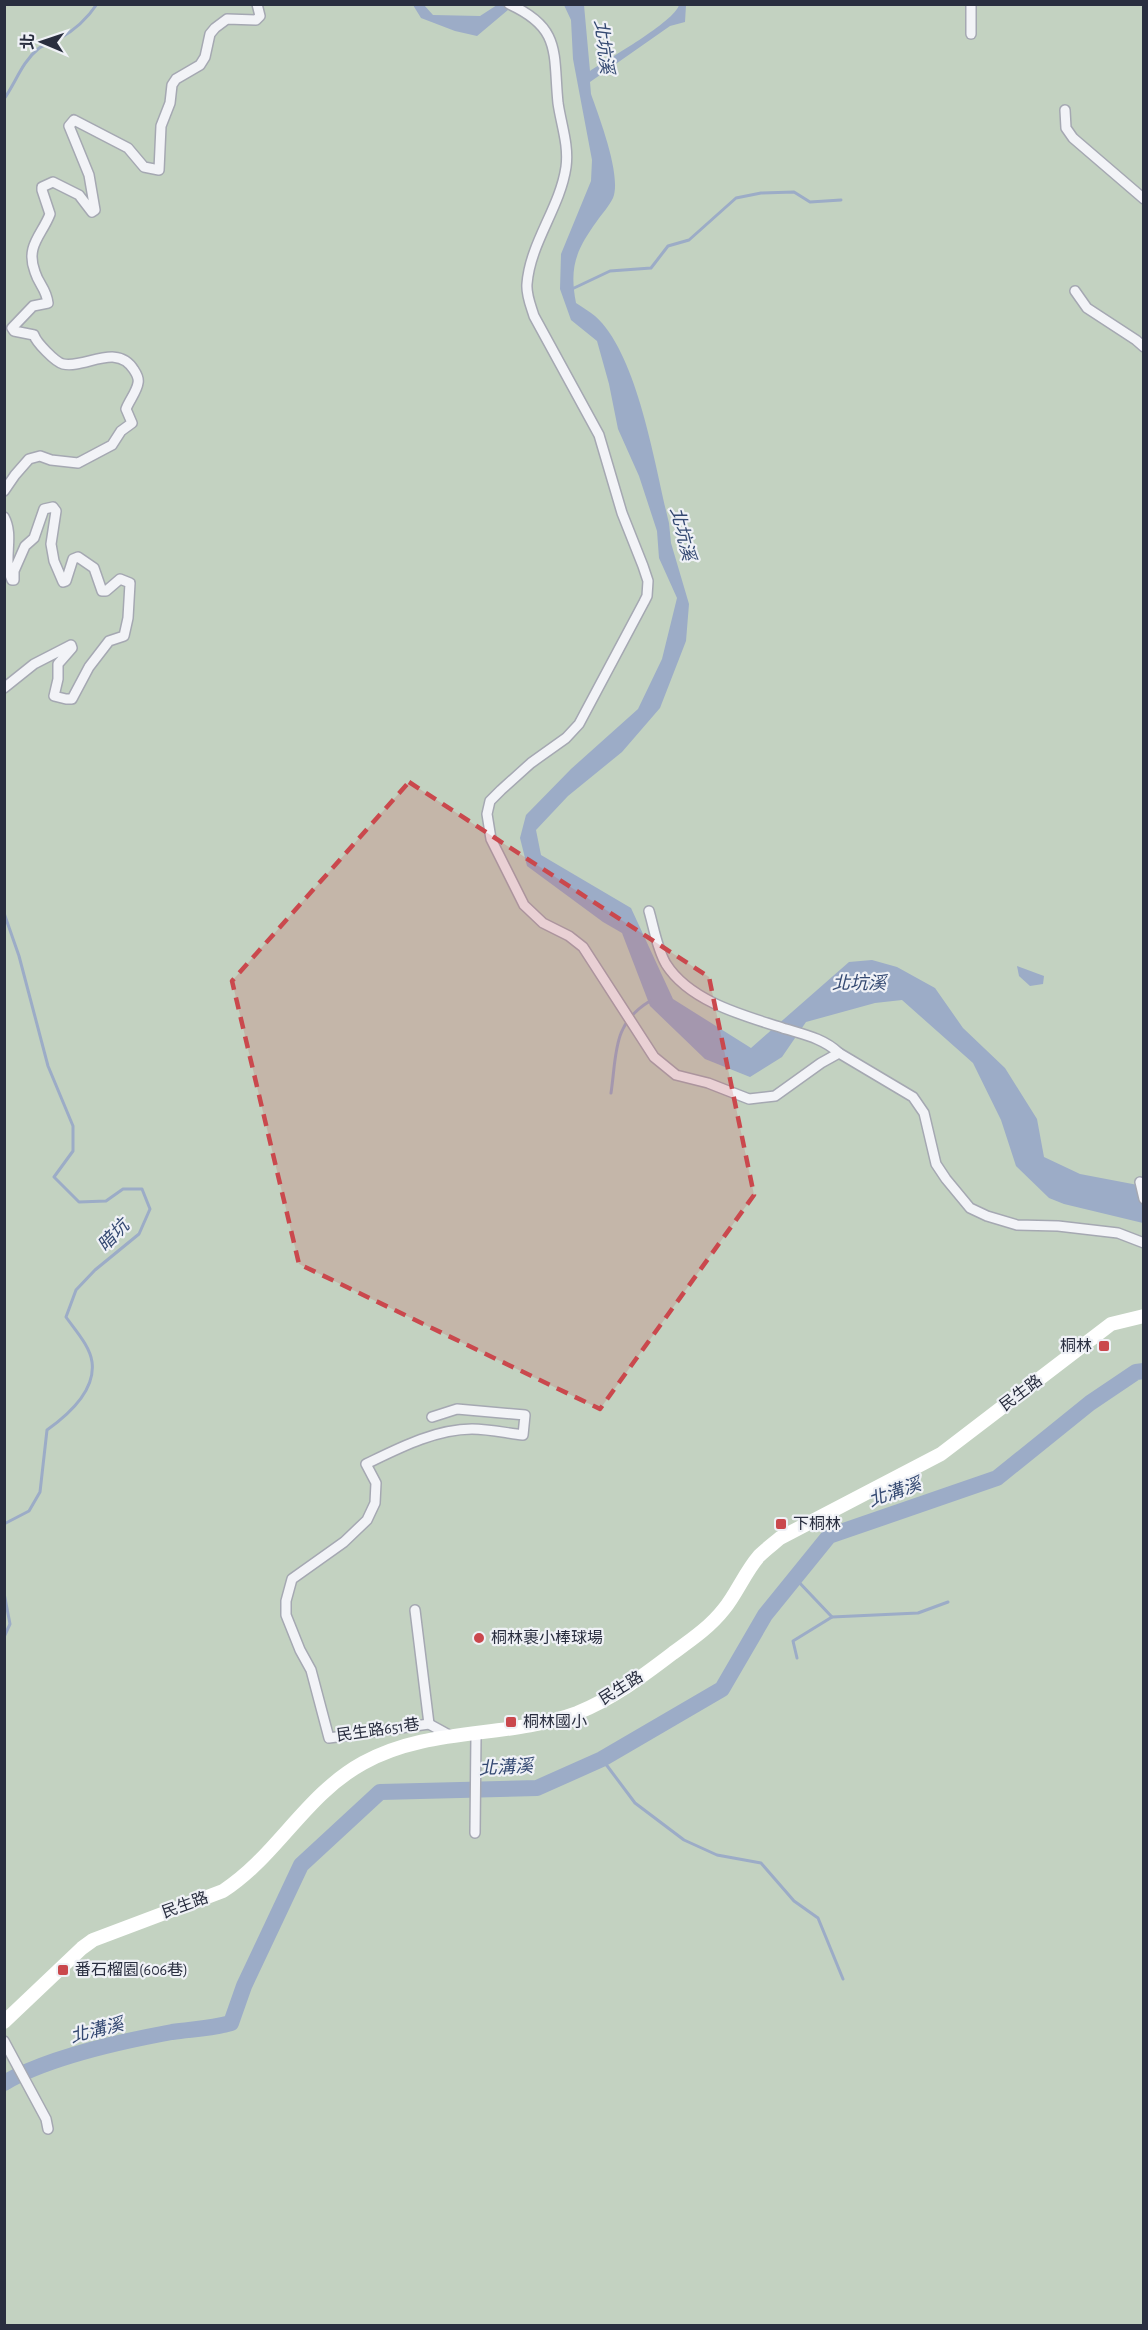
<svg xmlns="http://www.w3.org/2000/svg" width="1148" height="2330" font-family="'Alegreya Sans','Noto Sans TC',sans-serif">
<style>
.green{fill:#c3d2c1}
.water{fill:#9cacc7}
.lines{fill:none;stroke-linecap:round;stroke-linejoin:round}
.stream{stroke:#9cacc7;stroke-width:3}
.river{stroke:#9cacc7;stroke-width:16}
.street-casing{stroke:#a5a8b2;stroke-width:12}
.street{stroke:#f2f3f7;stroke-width:9}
.secondary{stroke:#fff;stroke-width:14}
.marked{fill:#ca484d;fill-opacity:0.2;stroke:#ca484d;stroke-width:4.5;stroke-dasharray:12 8;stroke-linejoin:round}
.poi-dot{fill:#ca484d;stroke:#eff1f6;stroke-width:2}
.labels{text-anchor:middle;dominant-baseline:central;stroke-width:4.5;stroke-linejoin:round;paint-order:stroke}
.poi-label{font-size:16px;fill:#292e3f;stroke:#eff1f6;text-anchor:start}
.street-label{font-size:16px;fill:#292e3f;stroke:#eff1f6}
.water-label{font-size:18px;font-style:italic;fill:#344972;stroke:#eff1f6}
</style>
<rect width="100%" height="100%" fill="#e0e2e8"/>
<path class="green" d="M5,5H1143V2325L5,2326Z"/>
<g class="water">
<path d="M413,5H424L433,15L480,16L497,5H514L477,36L455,31L421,18Z"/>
<path d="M564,5H584L590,71C608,59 674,22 679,5H686L685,22L670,26L590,82L591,94C599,117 622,176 613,198C609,206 602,214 597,221C576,250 569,267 576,303C582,307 589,311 595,316C638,354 655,467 669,523L671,543L689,604L686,641L660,708L622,752L568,796L536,830L541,855L631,908L673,999L751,1048L849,962L872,960L897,967L935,988L963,1028L1005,1068L1037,1119L1044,1157L1080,1174L1143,1186V1223L1064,1204L1049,1198L1016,1166L1001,1120L973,1063L902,1000L875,1003L806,1022L782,1057L750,1077L705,1059L650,1006L622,933L603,922L527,866L520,838L526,815L571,769L638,709L662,659L677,598L659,558L657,531L639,476L618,429L609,384L597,341L571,320L560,289L561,254L591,181L592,160L573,59L571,20Z"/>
<path d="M1017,966L1044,976L1043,984L1030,986L1019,976Z"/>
</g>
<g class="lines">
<g class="stream">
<path d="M4,99C16,82 22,62 38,49C44,44 53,43 59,39C75,30 87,19 97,4"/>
<path d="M572,289L610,271L651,268L668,246L689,240L736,198L761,193L794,192L810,202L841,200"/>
<path d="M4,913L19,956L48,1066L73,1126V1151L54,1177L79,1202L106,1201L123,1189H142L150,1209L139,1234L95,1270L76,1290L66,1317C75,1330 90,1346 92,1362C96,1391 68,1415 47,1430L40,1492L29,1511L4,1524"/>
<path d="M611,1093C617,1053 612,1024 650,1001"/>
<path d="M795,1578L832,1617L918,1613L948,1602"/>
<path d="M4,1593L10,1624L4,1637"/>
<path d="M797,1658L793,1641L832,1617"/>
<path d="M602,1759L635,1803L684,1840L717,1855L761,1863L794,1901L818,1918L843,1979"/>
</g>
<path class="river" d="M4,2083C47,2058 123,2041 172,2032C193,2029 210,2029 231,2023L244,1986L301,1865L380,1792L537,1788L602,1759L722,1689L765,1615L829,1536L997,1478L1090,1403L1136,1372L1144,1371"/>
<defs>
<g id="street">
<path d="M509,4C562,28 553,53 558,103C561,124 569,145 566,167C560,208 530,243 527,284C526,295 531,306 534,316L599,435L622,513L643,566L648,581L647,596L644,602L579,724L566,738L531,763L501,790L490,801L487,814L491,839L524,905L543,923L569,936L583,947L654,1057L676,1075L708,1083L749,1099L775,1096L821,1063L839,1053L913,1097L924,1113L936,1164L946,1179L970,1208L987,1216L1017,1225L1058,1226L1118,1233L1144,1243"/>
<path d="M971,4V34"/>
<path d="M1065,110L1066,128L1073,138L1144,199"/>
<path d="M1075,291L1087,308L1136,340L1144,347"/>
<path d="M4,491L15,475L29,459L40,456L51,460L78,463L112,445L121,431L132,423L126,409C129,401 137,391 138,383C139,379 136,373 134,370C117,342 85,369 63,364C55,362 36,342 34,335L14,331L12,328L33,306L48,303C46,288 39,285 35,272C25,246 42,235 50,214L42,190V187L53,182L79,195L92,212L95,210L89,175L69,126L74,120L128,148L144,167L159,170L161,126L170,103L172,85L176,79L200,65L205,57L210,34L215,28L227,19L256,20L260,16L257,4"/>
<path d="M4,517C15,537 2,559 12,580H14V571L25,546L34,538L44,509L53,507L56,511L51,544L54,561L63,582L66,581L73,559L78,557L94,568L102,591H106L120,579L130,583L128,618L124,636L109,641L89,667L72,699H66L54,696L58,679V664L72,648L71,645L34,664L4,688"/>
<path d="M649,911C654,928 657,949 666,964C690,1002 745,1016 786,1029C806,1035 824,1039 839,1053"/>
<path d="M1140,1182L1144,1199"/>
<path d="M432,1417L457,1409L525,1415L523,1435C506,1433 489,1429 472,1429C435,1429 397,1449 366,1464L376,1483L375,1503L367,1520L344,1542L292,1579L286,1601V1615L300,1650L311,1670L329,1738L429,1724L449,1735"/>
<path d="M415,1610L429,1724"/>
<path d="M475,1833L476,1735"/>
<path d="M4,2041L46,2119L48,2129"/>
</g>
</defs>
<use href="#street" class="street-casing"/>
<use href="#street" class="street"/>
<path class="secondary" d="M4,2022L82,1948L93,1940L223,1891C277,1856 305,1795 363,1763C430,1726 506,1739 577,1713C612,1699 643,1676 673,1653C691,1640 710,1627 724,1609C737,1593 745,1572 759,1556C765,1550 773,1544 780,1538L941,1454L1111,1324L1144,1316"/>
</g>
<path class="marked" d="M409,782L709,977L754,1195L600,1409L299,1264L232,981Z"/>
<g class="poi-dot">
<rect x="1098" y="1340" width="12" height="12" rx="3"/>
<rect x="775" y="1518" width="12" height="12" rx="3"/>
<circle cx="479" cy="1638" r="6"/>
<rect x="505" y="1716" width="12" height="12" rx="3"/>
<rect x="57" y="1964" width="12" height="12" rx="3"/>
</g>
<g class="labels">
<g class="poi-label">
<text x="1092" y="1346" text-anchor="end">桐林</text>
<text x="793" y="1524">下桐林</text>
<text x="491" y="1638">桐林裹小棒球場</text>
<text x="523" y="1722">桐林國小</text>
<text x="75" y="1970">番石榴園(606巷)</text>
</g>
<g class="street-label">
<text transform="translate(1021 1393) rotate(-37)">民生路</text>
<text transform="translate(621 1688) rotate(-32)">民生路</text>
<text transform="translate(378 1730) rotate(-8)">民生路651巷</text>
<text transform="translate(185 1905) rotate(-20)">民生路</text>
</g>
<g class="water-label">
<text transform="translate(603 47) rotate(83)">北坑溪</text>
<text transform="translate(682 534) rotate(76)">北坑溪</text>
<text x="859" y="984">北坑溪</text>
<text transform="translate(114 1236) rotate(-46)">暗坑</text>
<text transform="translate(895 1493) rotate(-19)">北溝溪</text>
<text transform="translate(506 1768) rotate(-3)">北溝溪</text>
<text transform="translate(97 2031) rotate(-14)">北溝溪</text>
</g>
</g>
<rect width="1148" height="2330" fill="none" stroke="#292e3f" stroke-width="12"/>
<g transform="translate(42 42) rotate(272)" stroke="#eff1f6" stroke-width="4.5" paint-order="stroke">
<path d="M0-4.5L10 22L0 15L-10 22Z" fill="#292e3f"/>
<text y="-9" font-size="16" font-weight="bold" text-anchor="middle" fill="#292e3f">北</text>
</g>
</svg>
